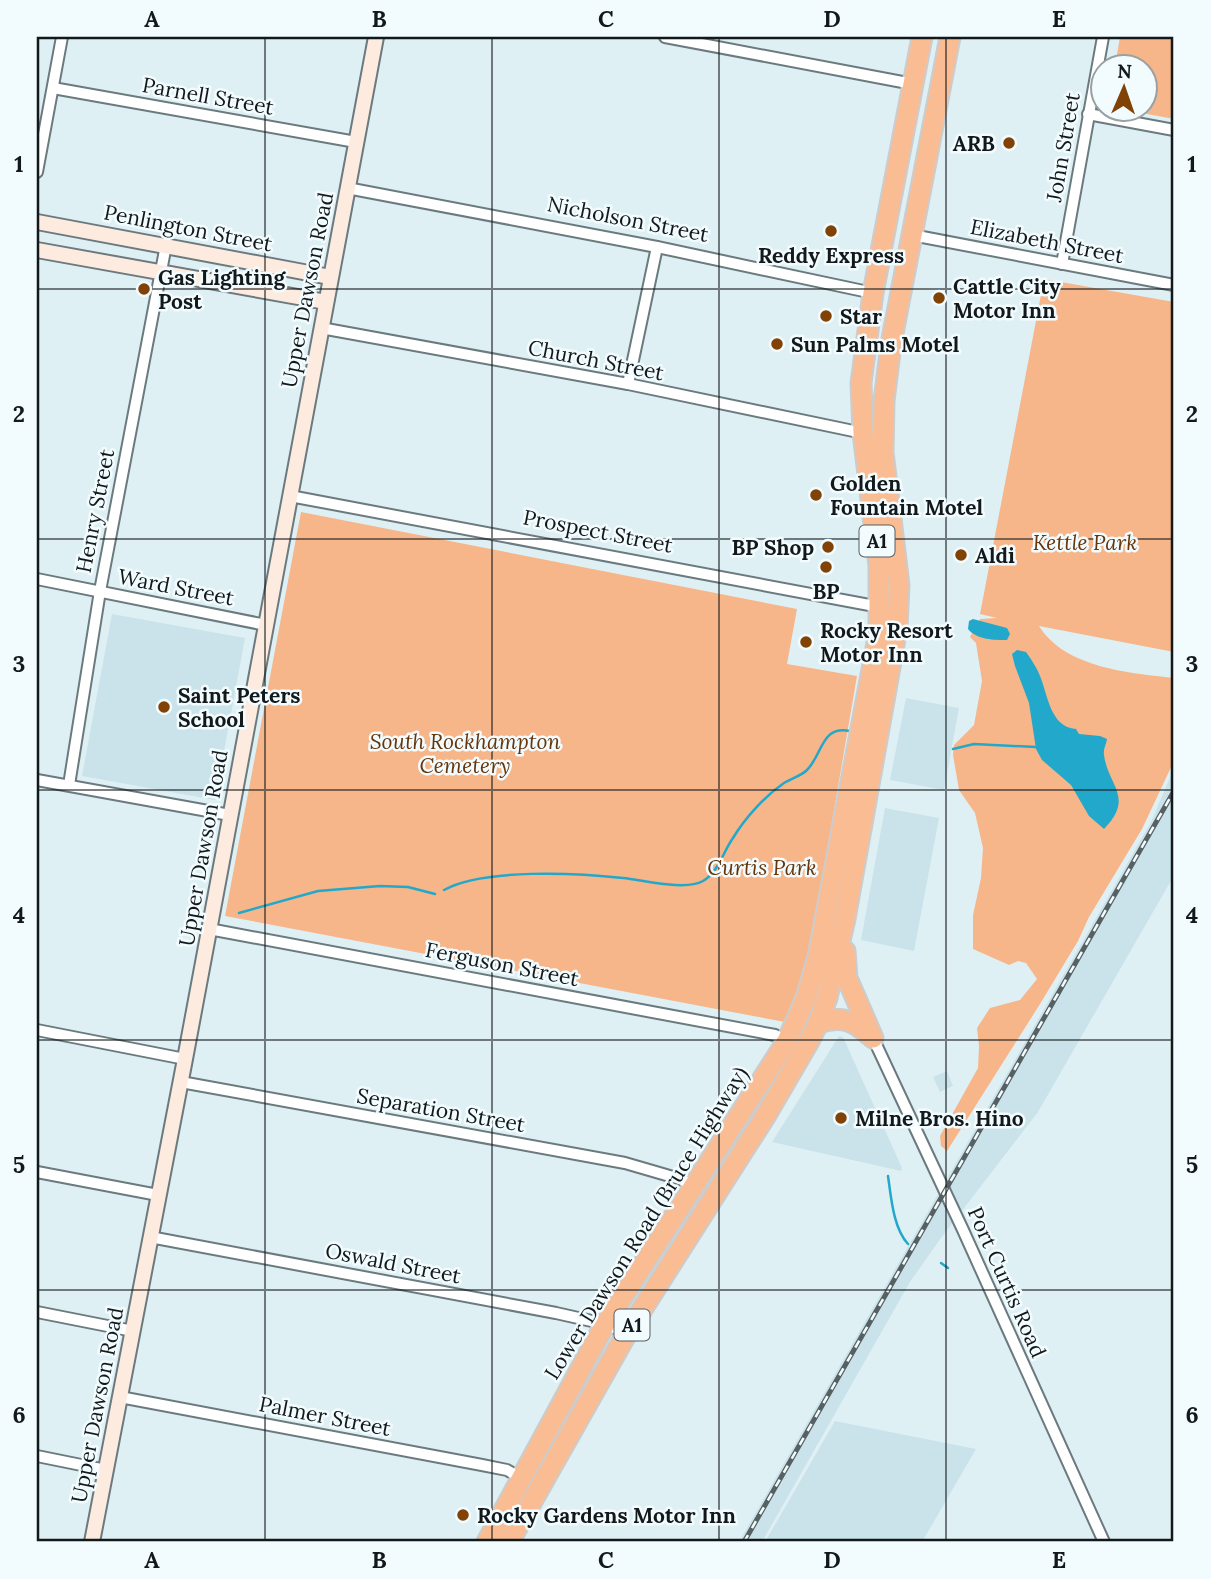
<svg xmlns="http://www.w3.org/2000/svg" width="1211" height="1579" font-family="Lora,serif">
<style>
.built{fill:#cae3ea}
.green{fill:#f6b68a}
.water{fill:#21a8cb}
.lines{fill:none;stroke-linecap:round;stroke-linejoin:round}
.stream{stroke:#21a8cb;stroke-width:2.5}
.street-casing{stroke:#6b7a7f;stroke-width:14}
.secondary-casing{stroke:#6b7a7f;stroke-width:18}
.highway-casing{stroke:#cbcccd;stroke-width:23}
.street{stroke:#fff;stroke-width:10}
.secondary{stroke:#feebdf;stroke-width:14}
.highway{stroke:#fabd93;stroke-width:19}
.rail-casing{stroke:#576063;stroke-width:5}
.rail{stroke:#f2fcff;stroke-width:2.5;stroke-dasharray:8;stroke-linecap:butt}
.grid{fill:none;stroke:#13181a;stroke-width:2;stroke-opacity:0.55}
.poi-dot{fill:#814206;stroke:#f2fcff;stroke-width:2.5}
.labels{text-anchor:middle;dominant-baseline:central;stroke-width:5;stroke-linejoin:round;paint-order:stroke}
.shield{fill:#f2fcff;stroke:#565c5f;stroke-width:2}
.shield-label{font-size:19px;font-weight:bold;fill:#13181a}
.street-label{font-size:21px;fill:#13181a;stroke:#f2fcff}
.poi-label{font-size:21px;font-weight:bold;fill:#13181a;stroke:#f2fcff;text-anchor:start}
.park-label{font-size:21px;font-style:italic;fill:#673509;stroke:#f2fcff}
.neatline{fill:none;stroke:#13181a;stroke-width:2.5}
.grid-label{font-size:23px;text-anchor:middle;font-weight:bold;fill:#13181a}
</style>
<rect width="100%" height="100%" fill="#dff0f5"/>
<g class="built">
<path d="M112,614L245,638L215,800L82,776Z"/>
<path d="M906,698L959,708L944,790L890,780Z"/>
<path d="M1174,768V880L1172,879L1038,1112L941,1238L910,1282L762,1542H739L1151,822Z"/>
<path d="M885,808L939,818L914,951L861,940Z"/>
<path d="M839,1036L843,1037L902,1168L901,1171L772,1142Z"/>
<path d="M947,1071L953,1086L940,1092L933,1077Z"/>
<path d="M835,1421L976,1449L922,1542H765Z"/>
</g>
<g class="green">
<path d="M1120,37H1174V119L1120,109L1144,108V66H1115Z"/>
<path d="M1044,279L1174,302V652L1039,626C1065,668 1130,673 1174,678V761L1142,829L1089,917L1078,941L1040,1004L947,1151L941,1146L940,1136L978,1068L979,1046L977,1028L990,1008L1020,1000L1037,979L1026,963L1018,961L1009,965L973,949V915L981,878L983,848L975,813L959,790L953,755L954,745L974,725L982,681L976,643L970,637L980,619L997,618L980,614Z"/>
<path d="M301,512L797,609L787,664L857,676L807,968L785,1022L225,916Z"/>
</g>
<g class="water">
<path d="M973,619L1007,628L1010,634L1007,640C994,640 977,640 968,629L969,621Z"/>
<path d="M1017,650L1026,652C1031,659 1037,668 1040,676C1048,695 1050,727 1076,729L1079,734L1100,736L1107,739C1106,745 1103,749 1104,755C1108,786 1135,797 1104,829L1089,816L1071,785L1042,760L1036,749L1029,703L1015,666L1012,654Z"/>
</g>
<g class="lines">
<g class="stream">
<path d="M953,749L974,744L1036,747"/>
<path d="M444,890C483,868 578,873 623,878C644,880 685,891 703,881C719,871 723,852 733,838C745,818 765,796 784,783C792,778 801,776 807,770C823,754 821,725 850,731"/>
<path d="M239,913L318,891L380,886L408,887L435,894"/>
<path d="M888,1176C891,1196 893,1228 908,1244"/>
<path d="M941,1263L948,1268"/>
</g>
<defs>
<g id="street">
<path d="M665,37L913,84"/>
<path d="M53,88L356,142"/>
<path d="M1088,114L1174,130"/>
<path d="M37,172L62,37"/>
<path d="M347,188L657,247L873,293"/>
<path d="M912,235L1174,285"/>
<path d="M1062,264L1103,37"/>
<path d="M321,328L628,384L863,433"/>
<path d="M628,384L657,247"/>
<path d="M290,496L880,607"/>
<path d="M37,579L266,625"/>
<path d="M37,780L230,815"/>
<path d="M69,785L100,591L166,245"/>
<path d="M209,929L775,1035L787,1041"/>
<path d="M37,1030L185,1059"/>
<path d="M873,1038L963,1230L1104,1542"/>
<path d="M181,1082L625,1163L680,1179L692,1185"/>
<path d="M37,1172L158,1195"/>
<path d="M150,1237L556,1313L605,1324L627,1333"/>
<path d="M37,1312L133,1331"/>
<path d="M120,1397L482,1465L507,1470L521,1478"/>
<path d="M37,1456L106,1470"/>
</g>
<g id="secondary">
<path d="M37,222L330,277"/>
<path d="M37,250L326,302"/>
<path d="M92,1542L185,1059L376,37"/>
</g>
<g id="highway">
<path d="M845,951L847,978L873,1038"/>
<path d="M818,1023C841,1016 852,1019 869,1035"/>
<path d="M487,1542L605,1324L787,1041L806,998L818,957L879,632V566L863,433L861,383L873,293L922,37"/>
<path d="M509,1542L627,1333L766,1115L808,1043L818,1023L827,998L845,919L897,628L899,585L883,452L884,401L891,344L950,37"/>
</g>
</defs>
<use href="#street" class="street-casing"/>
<use href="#secondary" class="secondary-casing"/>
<use href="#highway" class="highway-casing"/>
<use href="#street" class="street"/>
<use href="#secondary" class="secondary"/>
<use href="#highway" class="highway"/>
<defs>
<path id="rail" d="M744,1542L1174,791"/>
</defs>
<use href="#rail" class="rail-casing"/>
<use href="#rail" class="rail"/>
</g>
<path class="grid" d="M265,37V1542M492,37V1542M719,37V1542M946,37V1542M37,289H1174M37,539H1174M37,790H1174M37,1040H1174M37,1290H1174"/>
<g class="poi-dot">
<circle cx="1009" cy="143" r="7"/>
<circle cx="831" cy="231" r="7"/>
<circle cx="144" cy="289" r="7"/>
<circle cx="939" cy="298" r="7"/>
<circle cx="826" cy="316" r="7"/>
<circle cx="777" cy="344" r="7"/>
<circle cx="816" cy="495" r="7"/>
<circle cx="828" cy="547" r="7"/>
<circle cx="961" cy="555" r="7"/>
<circle cx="826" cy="567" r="7"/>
<circle cx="806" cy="642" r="7"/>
<circle cx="164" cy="707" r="7"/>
<circle cx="841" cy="1118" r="7"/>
<circle cx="463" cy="1515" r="7"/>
</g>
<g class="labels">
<g class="shield">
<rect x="859.5" y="525.5" width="35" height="31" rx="5"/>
<rect x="614.5" y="1309.5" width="35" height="31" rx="5"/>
</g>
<g class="shield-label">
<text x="877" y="541">A1</text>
<text x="632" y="1325">A1</text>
</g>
<g class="street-label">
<text transform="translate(208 96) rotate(10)">Parnell Street</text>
<text transform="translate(1063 147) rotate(-80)">John Street</text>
<text transform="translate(628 219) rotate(11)">Nicholson Street</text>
<text transform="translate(188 228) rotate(11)">Penlington Street</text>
<text transform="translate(1047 241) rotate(11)">Elizabeth Street</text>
<text transform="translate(307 290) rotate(-79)">Upper Dawson Road</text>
<text transform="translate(596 360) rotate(11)">Church Street</text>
<text transform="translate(95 511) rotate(-79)">Henry Street</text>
<text transform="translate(598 531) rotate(11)">Prospect Street</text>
<text transform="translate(176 587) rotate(11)">Ward Street</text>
<text transform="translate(203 848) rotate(-80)">Upper Dawson Road</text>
<text transform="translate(502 964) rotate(11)">Ferguson Street</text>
<text transform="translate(441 1110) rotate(10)">Separation Street</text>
<text transform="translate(646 1223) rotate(-58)">Lower Dawson Road (Bruce Highway)</text>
<text transform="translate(393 1263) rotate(11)">Oswald Street</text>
<text transform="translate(1007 1282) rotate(66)">Port Curtis Road</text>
<text transform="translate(97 1405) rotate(-79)">Upper Dawson Road</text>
<text transform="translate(325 1416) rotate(11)">Palmer Street</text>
</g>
<g class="poi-label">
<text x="995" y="143" text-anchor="end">ARB</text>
<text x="831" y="255" text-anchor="middle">Reddy Express</text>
<text x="158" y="277">Gas Lighting<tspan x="158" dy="24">Post</tspan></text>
<text x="953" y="286">Cattle City<tspan x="953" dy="24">Motor Inn</tspan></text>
<text x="840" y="316">Star</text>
<text x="791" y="344">Sun Palms Motel</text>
<text x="830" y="483">Golden<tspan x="830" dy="24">Fountain Motel</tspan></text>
<text x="814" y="547" text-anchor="end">BP Shop</text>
<text x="975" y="555">Aldi</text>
<text x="826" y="591" text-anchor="middle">BP</text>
<text x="820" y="630">Rocky Resort<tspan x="820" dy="24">Motor Inn</tspan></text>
<text x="178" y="695">Saint Peters<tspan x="178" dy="24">School</tspan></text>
<text x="855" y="1118">Milne Bros. Hino</text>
<text x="477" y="1515">Rocky Gardens Motor Inn</text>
</g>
<g class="park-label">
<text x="1085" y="542">Kettle Park</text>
<text x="465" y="741">South Rockhampton<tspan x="465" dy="24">Cemetery</tspan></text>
<text x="762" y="867">Curtis Park</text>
</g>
</g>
<rect width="1211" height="1579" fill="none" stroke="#f2fcff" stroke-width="77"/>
<g transform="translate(1124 88) rotate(2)"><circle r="33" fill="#f2fcff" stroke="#99a1a3" stroke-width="2"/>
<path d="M0-5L12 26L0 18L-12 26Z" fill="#814206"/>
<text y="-10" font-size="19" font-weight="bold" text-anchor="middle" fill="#13181a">N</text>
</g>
<rect x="38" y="38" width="1134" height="1502" class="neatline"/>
<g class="grid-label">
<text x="152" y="27">A</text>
<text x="379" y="27">B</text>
<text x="606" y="27">C</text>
<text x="832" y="27">D</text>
<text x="1059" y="27">E</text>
<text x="19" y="172">1</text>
<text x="1192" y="172">1</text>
<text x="19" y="422">2</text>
<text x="1192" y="422">2</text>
<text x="19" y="672">3</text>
<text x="1192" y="672">3</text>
<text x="19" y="923">4</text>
<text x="1192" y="923">4</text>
<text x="19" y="1173">5</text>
<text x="1192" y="1173">5</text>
<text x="19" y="1423">6</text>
<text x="1192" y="1423">6</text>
<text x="152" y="1568">A</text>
<text x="379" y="1568">B</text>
<text x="606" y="1568">C</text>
<text x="832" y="1568">D</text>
<text x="1059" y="1568">E</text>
</g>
</svg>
